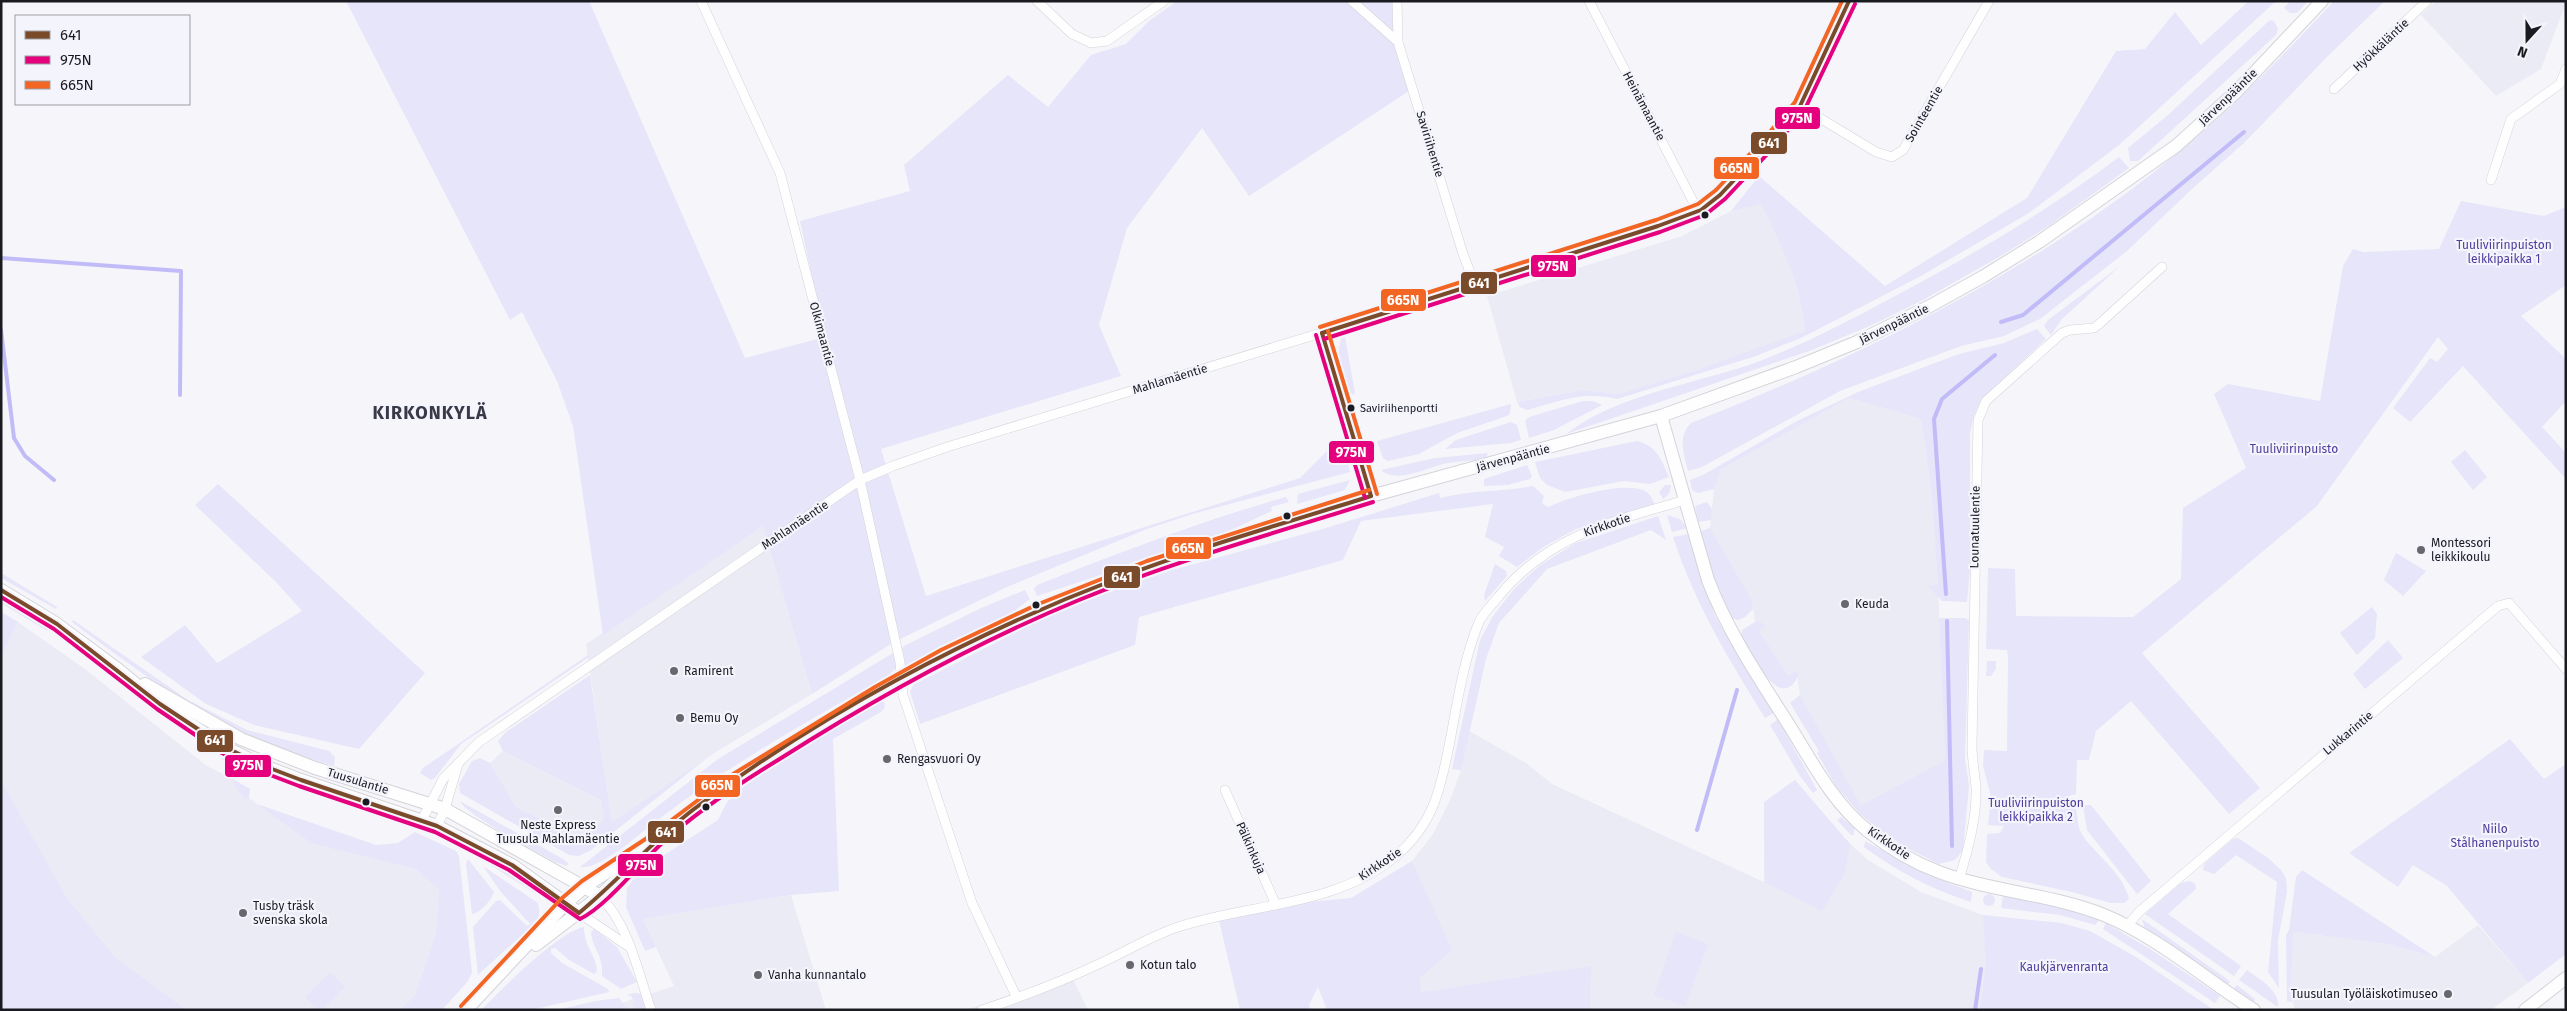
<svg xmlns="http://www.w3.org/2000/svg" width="2567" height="1011" font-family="'Fira Sans',sans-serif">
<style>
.built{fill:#ebebf6}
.green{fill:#e6e5f9}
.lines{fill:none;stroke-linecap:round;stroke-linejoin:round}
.stream{stroke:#c1bbf8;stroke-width:4}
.street-casing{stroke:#d3d3d9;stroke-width:10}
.secondary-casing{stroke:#d3d3d9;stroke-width:14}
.street{stroke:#fefefe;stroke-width:9}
.secondary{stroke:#fefefe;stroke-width:12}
.bus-1-casing{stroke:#f4f4fc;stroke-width:8}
.bus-2-casing{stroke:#f4f4fc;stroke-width:8}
.bus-3-casing{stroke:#f4f4fc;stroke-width:8}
.bus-1{stroke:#7a4b2a;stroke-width:4}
.bus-2{stroke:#e5007d;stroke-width:4}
.bus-3{stroke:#f26522;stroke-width:4}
.bus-dot{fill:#1a1a21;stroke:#f4f4fc;stroke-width:2}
.poi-dot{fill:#67676d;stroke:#f4f4fc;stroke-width:2}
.labels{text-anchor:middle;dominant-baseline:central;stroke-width:4.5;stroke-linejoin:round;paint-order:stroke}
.bus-label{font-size:11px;fill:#1a1a21;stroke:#f4f4fc;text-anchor:start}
.street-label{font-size:12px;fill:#1a1a21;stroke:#f4f4fc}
.park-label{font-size:12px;fill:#4f3b9d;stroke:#f4f4fc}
.poi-label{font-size:12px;fill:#1a1a21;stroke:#f4f4fc;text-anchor:start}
.district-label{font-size:18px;font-weight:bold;letter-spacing:1px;fill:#393948;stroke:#f4f4fc}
.line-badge{stroke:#f4f4fc;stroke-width:2}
.badge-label{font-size:14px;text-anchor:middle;font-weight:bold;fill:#fff}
</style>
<rect width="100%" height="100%" fill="#f6f6fa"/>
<g class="built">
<path d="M2436,1H2566V3L2541,69L2496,96L2421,15Z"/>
<path d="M1761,203L1784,246L1801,305L1805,331L1724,362L1618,394L1583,390L1517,402L1487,296L1682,236L1731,211Z"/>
<path d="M1849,398L1921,419L1931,489L1938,586L1945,760L1861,805L1800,695L1796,670L1788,675L1759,631L1766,626L1761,622H1755L1752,600L1710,528L1714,487L1720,470Z"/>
<path d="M763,526L812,694L711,755L612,822L586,644Z"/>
<path d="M18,622L85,669L207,766L233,779L234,785L245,800L249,798L312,844L416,869L439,890L436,933L415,995L400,1010H187L115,957L67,898L1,780V656Z"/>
<path d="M1469,731L1526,763L1552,784L1764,882V802L1795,780L1841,835L1868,860L1921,892L1983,915L2001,918L2017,1010H1590V967L1421,992L1412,861L1433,834L1450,800L1461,770Z"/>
<path d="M503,751L601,800L605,820L581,839L516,807L490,763Z"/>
<path d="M791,895L826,1010H585L615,1005L674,986L643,919Z"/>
<path d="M2478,925L2528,983L2491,1010H2295L2290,993L2294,932L2387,944L2435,957Z"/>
<path d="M1071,975L1088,1010H966Z"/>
</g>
<g class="green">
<path d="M346,1H589L745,358L825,337L800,221L910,191L904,165L1008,75L1048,107L1091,55L1126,44L1149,21L1177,1H1395L1396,32L1393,42L1409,91L1249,196L1202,128L1127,228L1099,325L1121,376L881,449L926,596L1300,478L1339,439L1343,438L1350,472L1196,513L1147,529L1007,587L894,642L812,694L763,526L603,635L573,426L557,381L522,312L510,320Z"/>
<path d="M2249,1H2276L2119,145L2029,213L1921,276L1803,337L1756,356L1617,399C1581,391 1561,401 1527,410L1520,407L1517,402L1583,390L1618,394L1697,370L1805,331C1800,285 1782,244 1761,204L1731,211L1759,176L1885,286L2027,198L2116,51L2145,49L2175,12L2201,45Z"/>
<path d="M2290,1H2308L2297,13H2290L2284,8Z"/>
<path d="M2334,1H2385L2328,56L2245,142L2192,189L2127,251L2040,319L2004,336L1961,346L1840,391L1702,467L1688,471C1684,454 1677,437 1691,423C1868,353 2040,269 2186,146C2239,102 2287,51 2334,1Z"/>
<path d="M2270,20L2274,21L2278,29L2276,35L2138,161H2130L2128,148L2168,115Z"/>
<path d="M2119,157L2129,168L2047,227L1999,257L1923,300L1872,325L1812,350L1566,434C1619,393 1698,384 1760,361C1807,343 1852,319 1897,295C1974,254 2049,210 2119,157Z"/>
<path d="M2461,201L2544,216L2566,207V285L2521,316L2566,359V401L2542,427L2566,453V479L2463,366L2410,422L2393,408L2430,358L2437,362L2448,349L2438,337L2317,506L2142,653L2260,788L2229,814L2131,701L2096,731L2089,760H2077L2076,794L2069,796C2072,801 2076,805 2076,809C2078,819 2077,827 2083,836C2097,856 2123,873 2129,899L2124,903H2110L2072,892L2002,877L1991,869L1986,862L1987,834L2000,833L2004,826L1988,825L1991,797L1983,766L1984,750L2007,751L2008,656L2007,650L1986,649L1988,568L2015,569L2016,616L2133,617L2181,579L2183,508L2246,468L2214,394L2228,384L2320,401L2343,266L2353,249L2363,252L2439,249Z"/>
<path d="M2120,266L2061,320L2051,335L2044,326L2048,320Z"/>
<path d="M2037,329L2046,339L1981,400L1974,415L1970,433V568L1967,602L1942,601L1928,586L1938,585L1931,489L1921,419L1849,398L1720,470L1714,489L1698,493L1692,490L1690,480L1703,475L1797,421L1858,392L1959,354L2004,343Z"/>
<path d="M1345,337L1355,393L1353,395C1339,379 1335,360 1341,339Z"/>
<path d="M1583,401H1593L1602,405L1554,430L1529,438L1525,421L1529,417Z"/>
<path d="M1511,404L1510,413L1507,416L1457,433L1419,454L1388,461L1383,458L1377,441Z"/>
<path d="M1511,422L1517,425L1521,440L1511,443L1445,449L1456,440Z"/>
<path d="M1637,441C1657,446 1661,459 1669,477L1650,484L1624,481L1565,492L1547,485L1540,478L1535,462Z"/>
<path d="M2465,450L2487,477L2473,490L2451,462Z"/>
<path d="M1488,453L1486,458C1474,461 1461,461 1448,463C1429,466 1398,485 1381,470L1435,458Z"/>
<path d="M1527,465L1532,476L1530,479L1508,485L1484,486V479Z"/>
<path d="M1350,480L1345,490L1297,504L1298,494Z"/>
<path d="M218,484L425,673L359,749L254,725L206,704L141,657L185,625L217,663L302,611L276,582L195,505Z"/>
<path d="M1665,485H1671C1670,492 1669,495 1663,499L1659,492Z"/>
<path d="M1533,486L1544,496L1542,503L1548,507C1569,497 1621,482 1643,490C1650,493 1652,498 1655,505L1576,529L1545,546L1517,567L1499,556L1504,547L1485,537L1493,504L1361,521L1343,560L1139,617L1135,645L920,724L910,692L913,685L1040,620L1092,598L1172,570L1326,528L1439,493L1440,498C1471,490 1502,492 1533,486Z"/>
<path d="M1286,497L1289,502L1271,507L1272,511L1231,530L1191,545L1037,596L1034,589L1037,585C1119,553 1201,521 1286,497Z"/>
<path d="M1707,502L1712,509L1711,520L1698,522L1695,506Z"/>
<path d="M1667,515L1680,519L1687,528L1672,532Z"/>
<path d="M1658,516L1666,540L1651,530L1547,569L1499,623L1486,659L1461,770L1452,769L1480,640L1493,616L1514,589L1540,565L1576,543Z"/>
<path d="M1710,528L1752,600L1753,609L1745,617L1738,620L1731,618L1712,572L1701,531Z"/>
<path d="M1689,534L1715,616L1774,713L1765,718C1727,656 1696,606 1673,537Z"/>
<path d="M2396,553L2426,571L2403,596L2384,580Z"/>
<path d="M1495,564L1506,571L1507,576L1485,601L1484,595Z"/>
<path d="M1,573L57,607L56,609L1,578Z"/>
<path d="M1025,590L1030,599L1009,615L909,667L905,665L902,648L906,645L981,608Z"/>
<path d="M1,599L48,628L47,631L1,603Z"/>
<path d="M2372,607L2377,614L2375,638L2357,655L2340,633Z"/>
<path d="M1,612L18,622L1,656Z"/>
<path d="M1939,618H1966L1969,621L1965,759L1969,786L1963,850L1955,860L1939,864L1905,847L1877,828L1860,814L1836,786L1817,753L1819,751L1790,703L1800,695L1861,805L1945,760Z"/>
<path d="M73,620L188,700L247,730L329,751L335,757L334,766C304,757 272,748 244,734C182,704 127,663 72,622Z"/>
<path d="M1755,622H1761L1766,626L1759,631L1788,675L1796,670L1798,676C1780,715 1750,651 1741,637L1742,630Z"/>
<path d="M2388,640L2403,658L2365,689L2353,674Z"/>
<path d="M893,653L896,654V668L888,676C809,720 731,764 659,819C643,831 599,871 580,867L718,759Z"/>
<path d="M588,655L589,657L461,744L435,778L431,780L420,773L423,768Z"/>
<path d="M1987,661H1996V669L1991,676H1986Z"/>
<path d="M590,675L612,822L711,755L591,850L579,856L569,855L460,793L459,784L472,761L480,758L490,763L516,807L581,839L604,820L601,800L503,751L498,741L506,732Z"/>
<path d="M879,702H884L885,707L881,712L833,739L839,891L791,895L643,919L656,947L645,951L626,907L627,888L633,880L658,859L718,820L727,802L747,784L827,731Z"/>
<path d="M1778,719L1817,790L1813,793L1800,776L1770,725Z"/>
<path d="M2510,739L2544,779L2566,764V954L2528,983L2447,886L2413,865L2398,887L2349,853Z"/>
<path d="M233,779L250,789L249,798L245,800L234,785Z"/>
<path d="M1,780L67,898L115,957L187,1010H1Z"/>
<path d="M1795,780L1850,844L1845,873L1822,911L1765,882L1764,802Z"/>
<path d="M460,801L563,859L568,863L567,866L557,863C541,854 463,813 460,801Z"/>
<path d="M257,804L376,845L398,843L415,832L456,851L459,856L472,972L468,981L442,1010H400L415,995L436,933L439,890L416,869L312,844Z"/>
<path d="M2083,805H2091L2151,881L2137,894L2087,830Z"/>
<path d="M388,815C399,818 410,821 421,824C443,832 525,876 536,894L460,846Z"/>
<path d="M1841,817L1854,828V835H1851L1837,820Z"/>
<path d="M2238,838L2268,858L2281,870L2286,878L2287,892L2278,940L2279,988L2268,972L2277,882L2236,855L2214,874L2203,870L2204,864L2233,839Z"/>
<path d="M1865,841L1928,875L1972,892L1971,902C1931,889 1898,872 1864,847Z"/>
<path d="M468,859L494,892C492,900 480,913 472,914L466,864Z"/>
<path d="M1412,861L1452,950L1420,978L1421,992L1591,966L1590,1010H1327L1318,987L1309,1005L1311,1010H1240L1218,916L1276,905L1351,898Z"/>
<path d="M483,866L538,903C540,911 540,917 535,923L478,975L473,927L496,901L500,900L527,926L530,924L500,891Z"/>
<path d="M2302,870L2435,957L2387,944L2294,932L2290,993L2292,1002L2287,1001L2286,935L2289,930L2296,877Z"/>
<path d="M2190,881L2195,884L2196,889L2168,914L2241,966L2234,976L2145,914L2181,883Z"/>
<circle cx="1989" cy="900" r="6"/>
<path d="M2003,896L2048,904L2099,920L2095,925L2060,915L2001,908Z"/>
<path d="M1983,915L2062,923L2090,931L2136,957L2214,1010H1980L1986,965Z"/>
<path d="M2142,919L2227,979L2230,982L2227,986L2145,929Z"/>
<path d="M2106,923L2150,949L2220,996L2215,1003L2103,929Z"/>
<path d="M584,927C584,947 596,954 597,971L594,974L569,960L555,948L551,949V953L562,963L608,989L609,992L531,1010H481C501,990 559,931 584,927Z"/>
<path d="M594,929L617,947L637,982L621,989L602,976C604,955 592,949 591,932Z"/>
<path d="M1676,932L1708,944L1685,1006L1654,995Z"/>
<path d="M2247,970C2259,979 2280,990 2278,1007L2239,980Z"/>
<path d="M330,972L345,987L322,1010H319L305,997Z"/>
<path d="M2237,985L2255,999L2254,1002L2233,989Z"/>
<path d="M636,993L641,994L645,1010H635L632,1004L635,1002L630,995L627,997L629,994Z"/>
<path d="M619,998L628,1010H557L595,1001Z"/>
</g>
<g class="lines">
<g class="stream">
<path d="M1,258L181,271L180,395"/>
<path d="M2001,322L2023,315L2244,132"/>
<path d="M1,330L14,438L25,456L54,480"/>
<path d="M1946,594L1934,419L1942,399L1995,355"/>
<path d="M1947,621L1952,846"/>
<path d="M1697,830L1737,690"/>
<path d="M1975,1010L1981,969"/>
</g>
<defs>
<g id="street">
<path d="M701,1L780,173L860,480L900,662L903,695L972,903L1016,996"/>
<path d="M1037,1L1072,34L1091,43L1107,41L1164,1"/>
<path d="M1352,1L1398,42"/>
<path d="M1397,1L1398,42L1463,254L1475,285"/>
<path d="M1589,1L1698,211"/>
<path d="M2334,89L2427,1"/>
<path d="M1800,106L1876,152L1892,157L1903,150L1989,1"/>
<path d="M2491,180L2511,119L2560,84L2566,69"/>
<path d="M1322,333L1371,496"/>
<path d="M1225,790L1276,905"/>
<path d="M422,820L443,779L479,742L860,480L893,466L947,447L1419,303L1658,226L1698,211L1720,195L1769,143L1800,106L1821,65L1849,1"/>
<path d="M437,826L445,809L458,764"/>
<path d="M1959,879C1968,851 1977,818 1976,788C1975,774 1972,760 1972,746L1978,420L1986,401L2062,333L2070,330L2094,328L2098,325L2162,267"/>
<path d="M600,896C629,925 638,972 651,1010"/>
<path d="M579,913L628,946"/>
<path d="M2126,927L2139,912L2498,606L2509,603L2566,669"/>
<path d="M982,1010C1021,997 1063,981 1101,963C1127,951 1151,936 1178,927C1251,903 1336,907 1397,855C1433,824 1440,791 1449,746C1457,705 1463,661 1479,622C1483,613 1493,604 1499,596C1549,535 1614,521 1685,500"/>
</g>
<g id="secondary">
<path d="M1661,416L1708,580C1728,632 1759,678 1789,725C1812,762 1833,803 1868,831C1888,847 1915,863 1939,872C1993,892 2051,894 2104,915C2158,937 2205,979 2254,1010"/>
<path d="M1,590L57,624L115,667L160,704L225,747L259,764L301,780L437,826L512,865L579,913"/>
<path d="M145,684L241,739L315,768L445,809L600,896"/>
<path d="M536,945L600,896L637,860"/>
<path d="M466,1010L566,903L586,886L657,839L733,781L878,692L944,656L1038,611L1149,567L1371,496L1661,416L1796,367L1857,342L1930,306L1984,276L2039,242L2176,146L2237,91L2322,1"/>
<path d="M2525,1010L2566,978"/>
</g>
</defs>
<use href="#street" class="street-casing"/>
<use href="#secondary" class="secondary-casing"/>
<use href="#street" class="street"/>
<use href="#secondary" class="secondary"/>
<defs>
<g id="bus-1">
<path d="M1322,333L1658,226L1701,210L1720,195L1769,143L1800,106L1849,1"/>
<path d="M1322,333L1371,496"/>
<path d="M1,590L57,624L160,704L225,747L259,764L301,780L437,826L512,865L579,913C619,880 652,841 694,809C820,715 969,635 1116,579C1199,547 1286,523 1371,496"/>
</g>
<g id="bus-2">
<path d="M1316,335L1365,498"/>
<path d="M1324,339L1660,232L1705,215L1725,199L1774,147L1805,109L1855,4"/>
<path d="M1,597L54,629L157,709L222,753L257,770L299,786L435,832L509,870L580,919C605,907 638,866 660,845C695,813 737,785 778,760C874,699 974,643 1079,600C1175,561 1275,533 1373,502"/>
</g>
<g id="bus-3">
<path d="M1320,327L1656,220L1698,204L1716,190L1764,139L1795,102L1842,1"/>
<path d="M1328,331L1377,494"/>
<path d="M461,1006L561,899L582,881L653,834L730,776L875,687L941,650L1036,605L1147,561L1369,490"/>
</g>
</defs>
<use href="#bus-1" class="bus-1-casing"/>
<use href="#bus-2" class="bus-2-casing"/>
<use href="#bus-3" class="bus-3-casing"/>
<use href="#bus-1" class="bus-1"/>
<use href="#bus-2" class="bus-2"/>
<use href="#bus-3" class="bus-3"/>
</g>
<g class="bus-dot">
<circle cx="1705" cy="215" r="4.5"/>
<circle cx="1351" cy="408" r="4.5"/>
<circle cx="1287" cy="516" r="4.5"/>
<circle cx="1036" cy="605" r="4.5"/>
<circle cx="366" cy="802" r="4.5"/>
<circle cx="706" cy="807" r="4.5"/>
</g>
<g class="poi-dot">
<circle cx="2421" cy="550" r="5"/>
<circle cx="1845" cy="604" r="5"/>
<circle cx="674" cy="671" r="5"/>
<circle cx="680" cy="718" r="5"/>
<circle cx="887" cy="759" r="5"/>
<circle cx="558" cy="810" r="5"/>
<circle cx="243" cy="913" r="5"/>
<circle cx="1130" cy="965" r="5"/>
<circle cx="758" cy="975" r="5"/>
<circle cx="2448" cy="994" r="5"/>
</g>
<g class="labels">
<g class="bus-label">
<text x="1360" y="408">Saviriihenportti</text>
</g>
<g class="street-label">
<text transform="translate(2381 45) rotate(-43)">Hyökkäläntie</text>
<text transform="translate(2228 97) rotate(-44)">Järvenpääntie</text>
<text transform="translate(1644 106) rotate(62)">Heinämaantie</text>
<text transform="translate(1924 114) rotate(-60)">Sointeentie</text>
<text transform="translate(1430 144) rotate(73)">Saviriihentie</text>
<text transform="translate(1894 324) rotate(-26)">Järvenpääntie</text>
<text transform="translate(822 334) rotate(75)">Olkimaantie</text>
<text transform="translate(1170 379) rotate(-17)">Mahlamäentie</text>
<text transform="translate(1513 458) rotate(-15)">Järvenpääntie</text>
<text transform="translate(795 525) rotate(-34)">Mahlamäentie</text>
<text transform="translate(1607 525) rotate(-19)">Kirkkotie</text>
<text transform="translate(1975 527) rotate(-89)">Lounatuulentie</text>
<text transform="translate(2348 733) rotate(-40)">Lukkarintie</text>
<text transform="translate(358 781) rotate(17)">Tuusulantie</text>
<text transform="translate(1889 843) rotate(34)">Kirkkotie</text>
<text transform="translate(1251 848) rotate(66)">Pälkinkuja</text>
<text transform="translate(1380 864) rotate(-34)">Kirkkotie</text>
</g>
<g class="park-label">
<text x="2504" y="245">Tuuliviirinpuiston<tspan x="2504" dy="14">leikkipaikka 1</tspan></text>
<text x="2294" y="449">Tuuliviirinpuisto</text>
<text x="2036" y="803">Tuuliviirinpuiston<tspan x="2036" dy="14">leikkipaikka 2</tspan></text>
<text x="2495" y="829">Niilo<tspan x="2495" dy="14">Stålhanenpuisto</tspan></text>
<text x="2064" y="967">Kaukjärvenranta</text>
</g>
<g class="poi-label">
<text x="2431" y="543">Montessori<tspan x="2431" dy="14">leikkikoulu</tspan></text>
<text x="1855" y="604">Keuda</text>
<text x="684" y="671">Ramirent</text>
<text x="690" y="718">Bemu Oy</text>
<text x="897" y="759">Rengasvuori Oy</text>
<text x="558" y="825" text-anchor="middle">Neste Express<tspan x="558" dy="14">Tuusula Mahlamäentie</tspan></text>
<text x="253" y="906">Tusby träsk<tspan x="253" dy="14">svenska skola</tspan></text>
<text x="1140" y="965">Kotun talo</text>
<text x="768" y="975">Vanha kunnantalo</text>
<text x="2438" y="994" text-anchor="end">Tuusulan Työläiskotimuseo</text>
</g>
<g class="district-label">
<text x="430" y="413">KIRKONKYLÄ</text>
</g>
</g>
<g class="line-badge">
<rect x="1774" y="106" width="47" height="24" rx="5" fill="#e5007d"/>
<rect x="1750" y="131" width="38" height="24" rx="5" fill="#7a4b2a"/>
<rect x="1713" y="156" width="47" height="24" rx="5" fill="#f26522"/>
<rect x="1530" y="254" width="47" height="24" rx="5" fill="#e5007d"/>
<rect x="1460" y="271" width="38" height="24" rx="5" fill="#7a4b2a"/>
<rect x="1380" y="288" width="47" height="24" rx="5" fill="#f26522"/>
<rect x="1328" y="440" width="47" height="24" rx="5" fill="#e5007d"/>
<rect x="1165" y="536" width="47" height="24" rx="5" fill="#f26522"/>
<rect x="1103" y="565" width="38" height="24" rx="5" fill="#7a4b2a"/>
<rect x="196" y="729" width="38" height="24" rx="5" fill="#7a4b2a"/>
<rect x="224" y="754" width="48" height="24" rx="5" fill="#e5007d"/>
<rect x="694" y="774" width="47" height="24" rx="5" fill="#f26522"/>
<rect x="647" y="820" width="38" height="24" rx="5" fill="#7a4b2a"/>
<rect x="617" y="853" width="47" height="24" rx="5" fill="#e5007d"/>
</g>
<g class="badge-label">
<text x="1797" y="123">975N</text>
<text x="1769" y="148">641</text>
<text x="1736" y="173">665N</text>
<text x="1553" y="271">975N</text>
<text x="1479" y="288">641</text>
<text x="1403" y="305">665N</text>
<text x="1351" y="457">975N</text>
<text x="1188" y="553">665N</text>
<text x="1122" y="582">641</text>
<text x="215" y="745">641</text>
<text x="248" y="770">975N</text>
<text x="717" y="790">665N</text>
<text x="666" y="837">641</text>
<text x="641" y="870">975N</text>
</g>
<rect width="2567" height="1011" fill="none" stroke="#1a1a21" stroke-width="5"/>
<rect x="15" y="15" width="175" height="90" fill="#f4f4fc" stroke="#9d9da4"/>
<rect x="25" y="31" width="25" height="8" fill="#7a4b2a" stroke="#9d9da4"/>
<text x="60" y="40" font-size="15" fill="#1a1a21">641</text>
<rect x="25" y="56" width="25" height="8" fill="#e5007d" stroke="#9d9da4"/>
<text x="60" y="65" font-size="15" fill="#1a1a21">975N</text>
<rect x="25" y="81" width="25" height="8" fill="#f26522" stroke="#9d9da4"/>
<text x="60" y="90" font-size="15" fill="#1a1a21">665N</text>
<g transform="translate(2527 40) rotate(201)" stroke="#f4f4fc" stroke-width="4" paint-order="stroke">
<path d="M0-4L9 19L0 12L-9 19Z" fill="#1a1a21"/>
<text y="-8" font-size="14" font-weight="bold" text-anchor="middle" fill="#1a1a21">N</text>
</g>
</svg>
